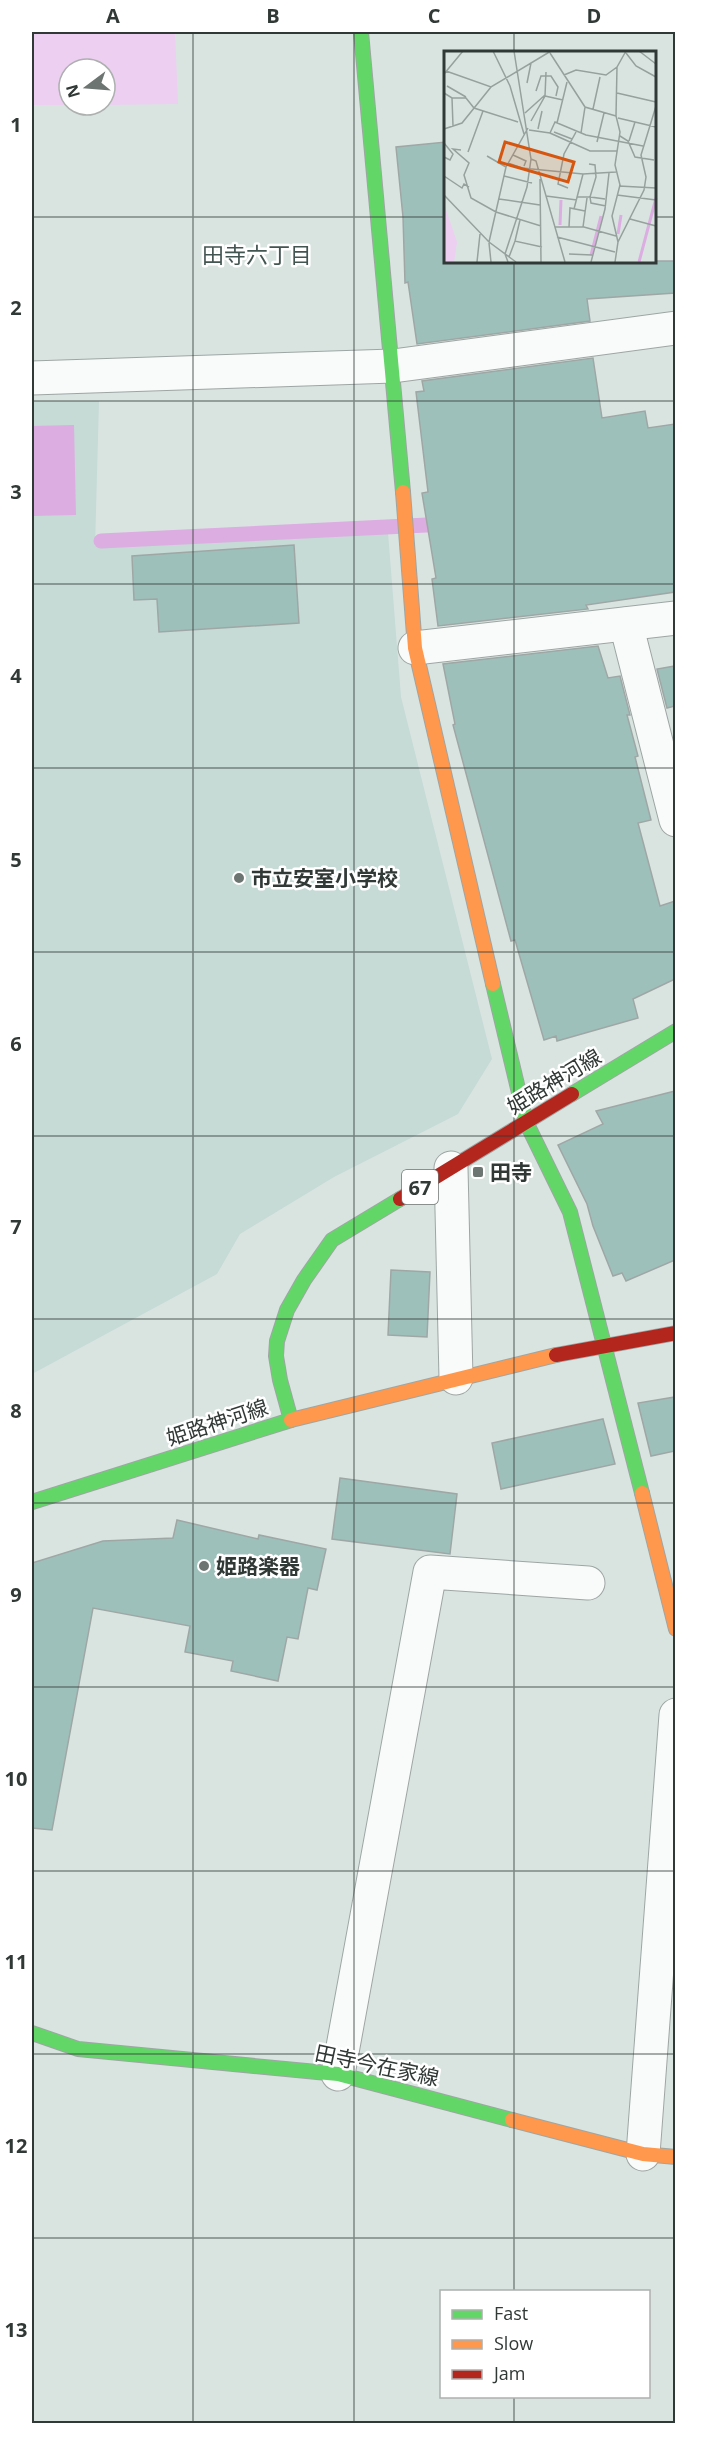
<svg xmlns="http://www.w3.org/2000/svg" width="707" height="2455" font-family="'Open Sans','Noto Sans JP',sans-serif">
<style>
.built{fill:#c6dad6}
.green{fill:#eccff1}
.water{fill:#dcade1}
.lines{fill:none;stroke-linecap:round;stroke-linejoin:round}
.stream{stroke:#dcade1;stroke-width:15}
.building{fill:#9ec0bb;stroke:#9fa7a5;stroke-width:1.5}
.street-casing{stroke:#9ea6a4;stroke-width:35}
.fast-casing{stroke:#9ea6a4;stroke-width:16}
.slow-casing{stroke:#9ea6a4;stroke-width:16}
.jam-casing{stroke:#9ea6a4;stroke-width:16}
.street{stroke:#f9fbfa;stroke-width:33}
.fast{stroke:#63d668;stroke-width:14}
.slow{stroke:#ff974d;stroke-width:14}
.jam{stroke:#b3261e;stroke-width:14}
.grid{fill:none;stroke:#313937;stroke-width:1.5;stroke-opacity:0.55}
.poi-dot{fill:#6c7572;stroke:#fff;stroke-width:2}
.labels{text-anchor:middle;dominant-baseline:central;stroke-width:5;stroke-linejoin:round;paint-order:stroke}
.shield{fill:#fff;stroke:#6f7473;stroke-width:1.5}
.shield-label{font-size:20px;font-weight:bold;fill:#313937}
.poi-label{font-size:21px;font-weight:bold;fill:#313937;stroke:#fff;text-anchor:start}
.street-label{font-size:21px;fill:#313937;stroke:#fff}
.neighbourhood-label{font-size:22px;fill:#435551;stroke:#fff}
.inset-river{fill:none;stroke:#dcade1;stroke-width:3}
.inset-road{fill:none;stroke:#96a09d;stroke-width:1.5}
.view{fill:#d65610;fill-opacity:0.15;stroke:#d65610;stroke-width:3}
.inset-edge{fill:none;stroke:#313937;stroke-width:3}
.neatline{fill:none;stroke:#313937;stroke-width:2}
.grid-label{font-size:20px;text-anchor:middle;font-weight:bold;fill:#313937}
</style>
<rect width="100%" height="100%" fill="#d9e4e1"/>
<path class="built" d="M32,401H99L95,546L388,533L401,697L492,1059L458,1114L334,1177L240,1234L217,1274L32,1374Z"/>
<path class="green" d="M32,32H175L178,104L105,105V69H69V105H32Z"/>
<path class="water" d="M74,425L76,515L32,516V426Z"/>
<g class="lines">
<path class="stream" d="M101,541L447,524"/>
</g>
<g class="building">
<path d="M446,142V261H675V293L587,299L590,321L417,344L408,282L405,283L403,217L396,147Z"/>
<path d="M593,358L602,418L645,411L648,428L675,424V592L586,605L588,609L438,626L432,579L436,578L422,493L428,492L416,392L424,391L422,381Z"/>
<path d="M294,545L299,623L159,632L157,599L134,600L132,556Z"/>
<path d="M598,646L608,678L620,676L630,715H627L638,756L635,757L651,820L638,823L660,906L675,901V979L633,999L638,1018L557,1041L556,1036L544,1040L515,940L511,941L453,725L455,724L443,664Z"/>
<path d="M675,666V706L667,708L657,669Z"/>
<path d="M675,1091V1260L626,1281L622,1273L613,1276L593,1226L587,1204L558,1145L603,1124L596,1111Z"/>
<path d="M391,1270L430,1272L427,1337L388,1335Z"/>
<path d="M675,1397V1451L651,1456L638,1403Z"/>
<path d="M603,1419L615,1464L501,1489L492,1443Z"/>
<path d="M340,1478L457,1494L450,1554L332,1539Z"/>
<path d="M177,1520L258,1539L259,1535L326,1549L317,1590L308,1588L298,1639L287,1637L278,1681L231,1671L233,1661L185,1652L190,1626L93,1608L52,1830L32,1828V1563L103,1541L173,1538Z"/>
</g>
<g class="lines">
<defs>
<g id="street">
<path d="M32,378L393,366L676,328"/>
<path d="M626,624L676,820"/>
<path d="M415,648L676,618"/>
<path d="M451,1168L456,1378"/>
<path d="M338,2074L430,1572L588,1583"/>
<path d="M643,2154L676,1715"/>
</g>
<g id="fast">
<path d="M361,32L403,492"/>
<path d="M493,984L526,1122L570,1212L642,1493"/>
<path d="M572,1094L676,1031"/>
<path d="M32,1502L291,1420L280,1380L276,1356L277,1341L287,1310L304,1280L332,1240L400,1199"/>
<path d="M32,2033L78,2049L338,2074L512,2120"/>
</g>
<g id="slow">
<path d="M403,492L415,648L493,984"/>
<path d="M291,1420L556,1355"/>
<path d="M642,1493L676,1629"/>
<path d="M512,2120L643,2154L676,2157"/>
</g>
<g id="jam">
<path d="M400,1199L572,1094"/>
<path d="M556,1355L676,1333"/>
</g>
</defs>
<use href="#street" class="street-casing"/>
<use href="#fast" class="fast-casing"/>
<use href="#slow" class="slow-casing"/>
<use href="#jam" class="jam-casing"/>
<use href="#street" class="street"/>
<use href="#fast" class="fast"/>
<use href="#slow" class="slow"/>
<use href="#jam" class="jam"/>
</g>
<path class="grid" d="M193,32V2424M354,32V2424M514,32V52M32,217H446M654,217H676M514,261V2292M32,401H676M32,584H676M32,768H676M32,952H676M32,1136H676M32,1319H676M32,1503H676M32,1687H676M32,1871H676M32,2054H676M32,2238H676M514,2396V2424"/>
<g class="poi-dot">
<circle cx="239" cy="878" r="6"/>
<rect x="472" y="1166" width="12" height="12" rx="3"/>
<circle cx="204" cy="1566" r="6"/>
</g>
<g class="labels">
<rect class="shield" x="402" y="1170" width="36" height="34" rx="4.5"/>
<g class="shield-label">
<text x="420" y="1187">67</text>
</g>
<g class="poi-label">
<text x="251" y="878">市立安室小学校</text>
<text x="490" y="1172">田寺</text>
<text x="216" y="1566">姫路楽器</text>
</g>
<g class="street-label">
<text transform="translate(554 1081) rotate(-31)">姫路神河線</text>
<text transform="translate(217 1422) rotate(-18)">姫路神河線</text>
<text transform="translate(377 2065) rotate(12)">田寺今在家線</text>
</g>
<g class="neighbourhood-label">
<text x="257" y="254">田寺六丁目</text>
</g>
</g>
<g transform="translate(444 51)">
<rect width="212" height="212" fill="#d9e4e1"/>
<path d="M0,153L13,191L10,211H0Z" fill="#eccff1"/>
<path class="inset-river" d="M116,174L117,149M174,183L177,164M147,204L157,165M195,211L212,147"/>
<path class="inset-road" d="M49,0L66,35L80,83M70,0L87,108L92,110L121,211M195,0L212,13M106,2L141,56L172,65M182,2L192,15L212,26M173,16L172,65L176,81L171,114L176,134L168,165L174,191M2,20L47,36L107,0M0,23L19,0M120,24L132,19L162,24L173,16L182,0M83,32L87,12M3,35L22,46M92,40L97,25H107L114,36L112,45M0,42L8,47H22L30,57L74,71M173,42L212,51M101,45L119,49M8,47L9,75M149,58L156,26M81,62L101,44M174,67L212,76M87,70L101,45L102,21M113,72L123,31M0,78L18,72L47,36M94,78L98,60M85,79L106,82M110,81L128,88M137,82L141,56M176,85L184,90L191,106L210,109M185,90L191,71M153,91L160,62M0,92L9,103L6,109L0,106M17,99L9,98L25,112L20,124L27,147L52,161L97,175M173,100H146L106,82L111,71L142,84L199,95M24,101L39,60M69,104L82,110L80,115M43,105L62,116M64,112L78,117L139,123L172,121M0,125L18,137L20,133L25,136M60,125L88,132M96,128L97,211M175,135L212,137M124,137L114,133L120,103L132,81M0,144L45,191L72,211M173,144L212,149M102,145L133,149M133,146H146L152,126L151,114L145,113M55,148L96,154M161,148L146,146L147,152L162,155M130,158L139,123M186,168L212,175M111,176H140L172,185M125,176L126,157L141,160M139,176L143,147M113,186L171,201M71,190L76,169M45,191L62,116L84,77M45,192L47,211M125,203L148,204M65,206L71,190L98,196M33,211L36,183M64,211L61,203L83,136L87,108M147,211L161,158L165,122M171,211L174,191L200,139L202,126L197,104L212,55"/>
<path class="view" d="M61,91L130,111L124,131L55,111Z"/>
<rect width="212" height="212" class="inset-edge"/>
</g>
<rect width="707" height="2455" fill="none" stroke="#ffffff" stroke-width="66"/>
<rect x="440" y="2290" width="210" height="108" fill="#ffffff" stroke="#adb0af" stroke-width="1.5"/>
<rect x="452" y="2310" width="30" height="9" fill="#63d668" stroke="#adb0af" stroke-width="1.5"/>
<text x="494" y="2320" font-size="18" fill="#313937">Fast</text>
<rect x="452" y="2340" width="30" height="9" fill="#ff974d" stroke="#adb0af" stroke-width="1.5"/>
<text x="494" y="2350" font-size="18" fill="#313937">Slow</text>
<rect x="452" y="2370" width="30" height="9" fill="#b3261e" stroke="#adb0af" stroke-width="1.5"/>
<text x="494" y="2380" font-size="18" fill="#313937">Jam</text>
<g transform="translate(87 87) rotate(254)"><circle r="28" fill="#ffffff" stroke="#adb0af" stroke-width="1.5"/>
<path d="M0-4.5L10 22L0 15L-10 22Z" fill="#6c7572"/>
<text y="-9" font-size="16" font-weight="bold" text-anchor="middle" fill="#313937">N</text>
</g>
<rect x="33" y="33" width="641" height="2389" class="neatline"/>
<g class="grid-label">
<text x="113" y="23">A</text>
<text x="273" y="23">B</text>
<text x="434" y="23">C</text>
<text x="594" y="23">D</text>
<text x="16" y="132">1</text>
<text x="16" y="315">2</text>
<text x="16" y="499">3</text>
<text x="16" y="683">4</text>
<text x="16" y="867">5</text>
<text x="16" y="1051">6</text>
<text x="16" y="1234">7</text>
<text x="16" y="1418">8</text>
<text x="16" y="1602">9</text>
<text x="16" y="1786">10</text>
<text x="16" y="1969">11</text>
<text x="16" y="2153">12</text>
<text x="16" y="2337">13</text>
</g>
</svg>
